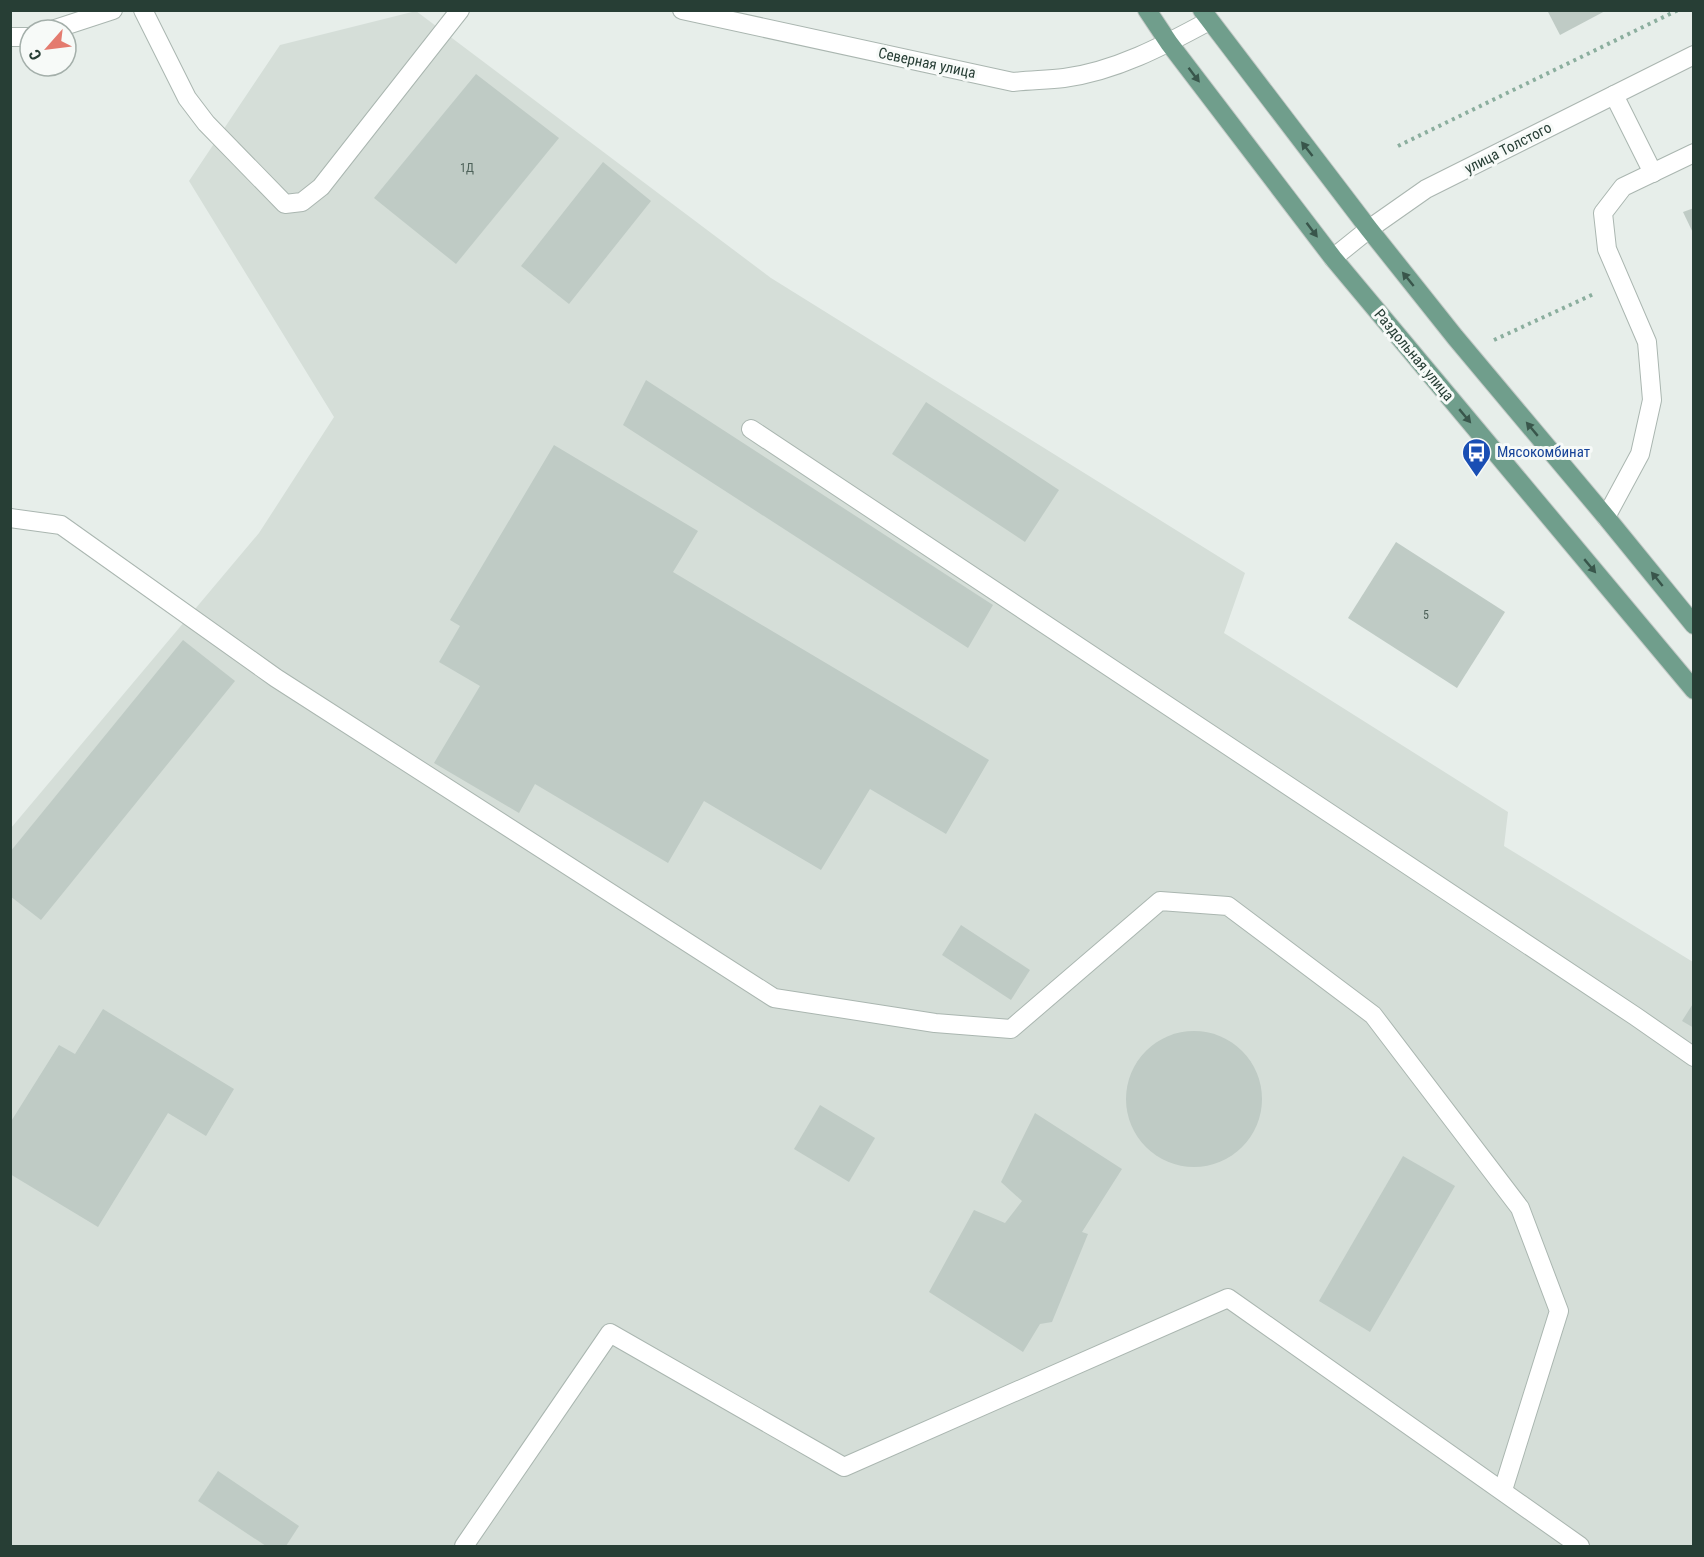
<svg xmlns="http://www.w3.org/2000/svg" width="1704" height="1557" font-family="'Roboto Condensed',sans-serif">
<style>
.built{fill:#d5ded8}
.building{fill:#bfcbc5}
.lines{fill:none;stroke-linecap:round;stroke-linejoin:round}
.service-casing{stroke:#aab6b0;stroke-width:20}
.minor-casing{stroke:#aab6b0;stroke-width:20}
.tertiary-casing{stroke:#aab6b0;stroke-width:20}
.primary-casing{stroke:#c3c9c6;stroke-width:20}
.path{stroke:#8bae9e;stroke-width:4;stroke-dasharray:3 4.5;stroke-linecap:butt}
.service{stroke:#fff;stroke-width:18}
.minor{stroke:#fff;stroke-width:18}
.tertiary{stroke:#fff;stroke-width:18}
.primary{stroke:#709e8c;stroke-width:18}
.oneway{fill:#39564b}
.labels{text-anchor:middle;dominant-baseline:central;stroke-width:6;stroke-linejoin:round;paint-order:stroke}
.number-label{font-size:12px;fill:#4d6159}
.street-label{font-size:15px;fill:#273e35;stroke:#f7faf8}
.transit-label{font-size:15px;fill:#164399;stroke:#f7faf8;text-anchor:start}
</style>
<rect width="100%" height="100%" fill="#e7eeea"/>
<path class="built" d="M416,11L771,278L1245,573L1224,633L1508,812L1504,846L1693,962V1546H11V828L259,533L334,417L189,181L280,45Z"/>
<g class="building">
<path d="M1547,10H1607L1560,35Z"/>
<path d="M476,74L559,138L456,264L374,198Z"/>
<path d="M603,162L651,201L569,304L521,266Z"/>
<path d="M1694,208V235L1683,212Z"/>
<path d="M646,380L993,605L968,648L623,425Z"/>
<path d="M926,402L1059,490L1025,542L892,454Z"/>
<path d="M554,445L698,531L673,572L989,760L946,834L870,789L821,870L704,801L668,863L535,784L519,813L434,763L480,686L439,662L460,626L450,620Z"/>
<path d="M1396,542L1505,612L1457,688L1348,618Z"/>
<path d="M183,640L235,681L41,920L10,896V852Z"/>
<path d="M961,925L1030,970L1011,1000L942,955Z"/>
<path d="M1694,1002V1028L1682,1021Z"/>
<path d="M103,1009L234,1089L206,1136L168,1113L98,1227L10,1174V1123L59,1045L75,1054Z"/>
<circle cx="1194" cy="1099" r="68"/>
<path d="M820,1105L875,1138L849,1182L794,1149Z"/>
<path d="M1035,1113L1122,1169L1082,1232L1088,1234L1052,1322L1040,1324L1023,1352L929,1292L974,1210L1005,1223L1022,1201L1001,1182Z"/>
<path d="M1403,1156L1455,1186L1370,1332L1319,1301Z"/>
<path d="M218,1471L299,1526L286,1546H266L198,1501Z"/>
</g>
<g class="lines">
<defs>
<g id="service">
<path d="M143,10L187,98L206,123L285,204L302,202L321,187L460,10"/>
<path d="M1614,95L1653,173"/>
<path d="M751,429L1635,1016L1694,1057"/>
<path d="M1606,517L1640,454L1652,400L1647,342L1607,249L1603,213L1623,187L1694,153"/>
<path d="M10,518L61,525L276,678L774,998L935,1023L1011,1029L1160,901L1228,906L1373,1015L1520,1208L1559,1311L1503,1490"/>
<path d="M464,1546L610,1333L844,1467L1228,1298L1580,1546"/>
</g>
<g id="minor">
<path d="M682,10L1013,82C1030,80 1047,80 1064,78C1116,71 1163,46 1209,21"/>
<path d="M52,30L113,10"/>
<path d="M10,37H30"/>
</g>
<path id="tertiary" d="M1333,258L1369,229L1426,189L1694,55"/>
<g id="primary">
<path d="M1147,10L1169,43L1333,258L1694,690"/>
<path d="M1202,10L1369,229L1455,337L1606,517L1694,625"/>
</g>
</defs>
<use href="#service" class="service-casing"/>
<use href="#minor" class="minor-casing"/>
<use href="#tertiary" class="tertiary-casing"/>
<use href="#primary" class="primary-casing"/>
<g class="path">
<path d="M1398,146L1678,10"/>
<path d="M1494,340L1596,293"/>
</g>
<use href="#service" class="service"/>
<use href="#minor" class="minor"/>
<use href="#tertiary" class="tertiary"/>
<use href="#primary" class="primary"/>
</g>
<defs><path id="oneway-solid" d="M-6-.8H1V-3.2L6.5 0L1 3.2V.8H-6Z" transform="scale(1.5)"/></defs>
<g class="oneway">
<use href="#oneway-solid" transform="translate(1194 75) rotate(53)"/>
<use href="#oneway-solid" transform="translate(1307 149) rotate(-128)"/>
<use href="#oneway-solid" transform="translate(1312 230) rotate(53)"/>
<use href="#oneway-solid" transform="translate(1408 279) rotate(-129)"/>
<use href="#oneway-solid" transform="translate(1465 416) rotate(50)"/>
<use href="#oneway-solid" transform="translate(1532 429) rotate(-130)"/>
<use href="#oneway-solid" transform="translate(1590 566) rotate(50)"/>
<use href="#oneway-solid" transform="translate(1657 579) rotate(-129)"/>
</g>
<defs>
<symbol id="bus-pin" viewBox="-11 -11 22 30"><path d="M0 17L-7.5 6A9.5 9.5 0 1 1 7.5 6Z" fill="#1a4fb4" stroke="#f7faf8"/><path d="M-5-6H5V4H4V6H2V4H-2V6H-4V4H-5ZM-3.5-4V0h7V-4ZM-3.5 1.2v1.5H-2V1.2ZM2 1.2v1.5H3.5V1.2Z" fill="#fff"/></symbol>
</defs>
<g fill-rule="evenodd">
<use href="#bus-pin" x="1460" y="436" width="33" height="45"/>
</g>
<g class="labels">
<g class="number-label">
<text x="467" y="168">1Д</text>
<text x="1426" y="615">5</text>
</g>
<g class="street-label">
<text transform="translate(927 63) rotate(12)">Северная улица</text>
<text transform="translate(1508 148) rotate(-27)">улица Толстого</text>
<text transform="translate(1414 355) rotate(50)">Раздольная улица</text>
</g>
<g class="transit-label">
<text x="1497" y="452">Мясокомбинат</text>
</g>
</g>
<rect width="1704" height="1557" fill="none" stroke="#273e35" stroke-width="24"/>
<g transform="translate(48 48) rotate(242)"><circle r="28" fill="#f7faf8" stroke="#a4afaa" stroke-width="1.5"/>
<path d="M0-4.5L10 22L0 15L-10 22Z" fill="#e47b6f"/>
<text y="-9" font-size="16" font-weight="bold" text-anchor="middle" fill="#273e35">С</text>
</g>
</svg>
